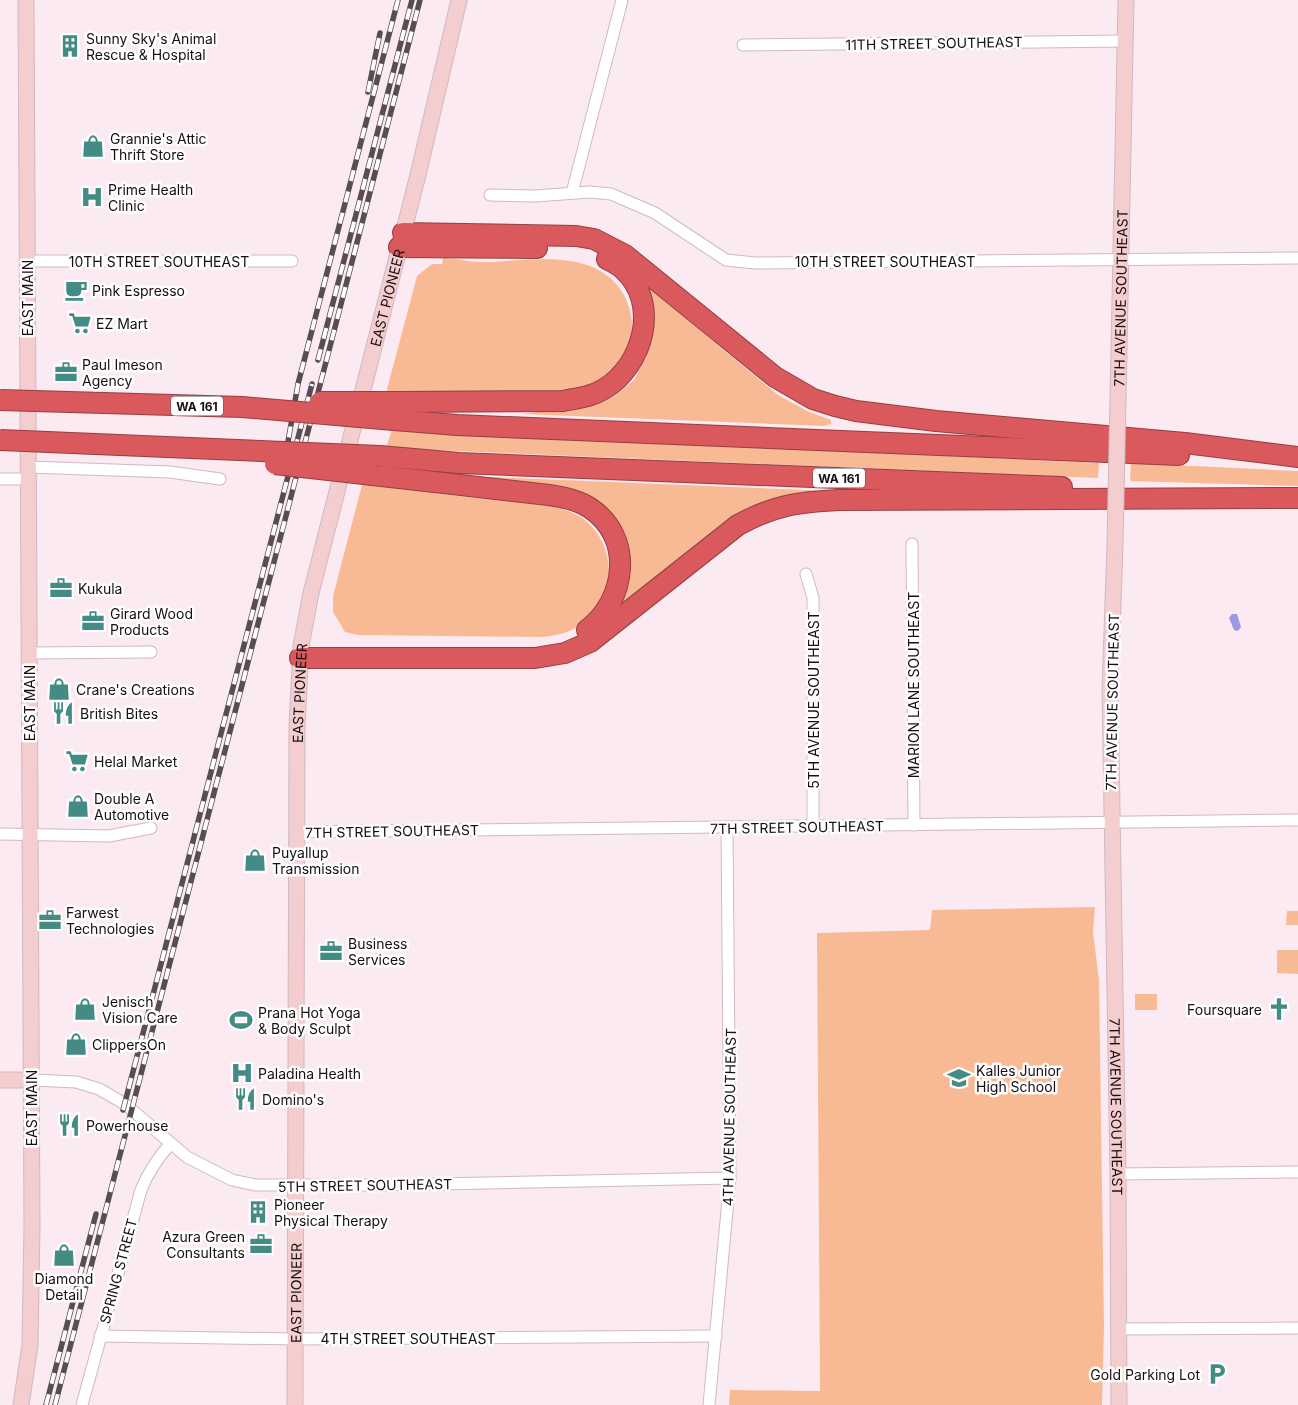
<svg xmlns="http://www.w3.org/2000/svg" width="1298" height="1405" font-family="Inter,sans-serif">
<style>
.green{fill:#f8ba94}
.water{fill:#9c99e4}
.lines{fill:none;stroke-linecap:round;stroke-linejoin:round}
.street-casing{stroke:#cfb9c3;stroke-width:13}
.secondary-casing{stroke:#cfb9c3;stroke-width:17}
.highway-casing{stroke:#953f43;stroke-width:22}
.street{stroke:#fff;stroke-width:11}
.secondary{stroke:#f4cdce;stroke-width:15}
.highway{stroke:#d9595d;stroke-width:20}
.rail-casing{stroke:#574d52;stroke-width:5.5}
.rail{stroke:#fdfdfd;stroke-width:4;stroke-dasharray:11;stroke-linecap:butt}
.secondary-bridge-casing{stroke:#cfb9c3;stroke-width:17;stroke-linecap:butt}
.highway-bridge-casing{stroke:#953f43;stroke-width:22;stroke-linecap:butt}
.secondary-bridge{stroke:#f4cdce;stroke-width:15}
.highway-bridge{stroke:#d9595d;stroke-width:20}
.labels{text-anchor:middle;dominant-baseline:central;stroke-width:5;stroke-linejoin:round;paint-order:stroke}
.shield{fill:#fdfdfd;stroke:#5c5659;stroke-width:1}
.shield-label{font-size:12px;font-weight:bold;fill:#170f13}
.poi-label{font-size:14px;fill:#170f13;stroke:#fdfdfd;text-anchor:start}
.street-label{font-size:14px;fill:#170f13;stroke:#fdfdfd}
</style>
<rect width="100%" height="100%" fill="#fceaf2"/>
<g class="green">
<path d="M443,258C456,258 468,262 481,262C528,262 596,245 624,295C630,307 634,322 631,335C627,355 613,377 594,385C567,395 535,392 507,393C467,393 426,393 386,393L417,276L432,264H442Z"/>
<path d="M639,280L778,395L807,411L831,420V424L825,426L522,414L597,404L616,395L634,380L647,356L652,328Z"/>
<path d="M392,430L1099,463L1098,478L386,448Z"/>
<path d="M1131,463L1298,471V486L1130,481Z"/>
<path d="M493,477L828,491L760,504L738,513L695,545L616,615C635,582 635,559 618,526L483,478Z"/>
<path d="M363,481C400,488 437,494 475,498C505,501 553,501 579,516C607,534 614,566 606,596C604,602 599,606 595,611C577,630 568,634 543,637L358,635L345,632L333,612V596Z"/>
<path d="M1095,907L1093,932L1099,980L1104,1327L1102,1405H729L730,1390L820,1391L817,933L930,930L932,910Z"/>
<path d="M1287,911H1298V925H1286Z"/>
<path d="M1277,950H1298V974L1277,973Z"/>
<rect x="1135" y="994" width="22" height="16"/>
</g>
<path class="water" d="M1232,614H1237L1241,627L1238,631L1234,630L1229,618Z"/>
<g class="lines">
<defs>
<g id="street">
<path d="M743,45L1126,41"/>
<path d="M572,193L622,0"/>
<path d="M490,195L535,196L590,192L611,194L655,213L726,260L755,263L1298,258"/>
<path d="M27,261H292"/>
<path d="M28,467L170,472L220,479"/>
<path d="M0,479H28"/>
<path d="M912,544L914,825"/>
<path d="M806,574L813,598V827"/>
<path d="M29,653L151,652"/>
<path d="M296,832L1298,820"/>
<path d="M0,834L109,836L151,828"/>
<path d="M31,1080L76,1082L99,1089L125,1104L187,1157L232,1180L255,1185H389L730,1178"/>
<path d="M1118,1174L1298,1172"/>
<path d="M1119,1329L1298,1328"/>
<path d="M100,1336L295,1339L716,1336"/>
<path d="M82,1405L141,1190C148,1172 157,1159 170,1144"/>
<path d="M709,1405L730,1178L727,828"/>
</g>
<g id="secondary">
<path id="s1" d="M1118,399L1126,0"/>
<path id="s2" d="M1115,545L1110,689L1118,1174L1119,1405"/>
<path d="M0,1080H31"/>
<path d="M21,1405L30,1345L32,1226L26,0"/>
<path id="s3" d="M295,1405L297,727L301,646L311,593L418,175L459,0"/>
</g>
<g id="highway">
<path d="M403,233L576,236L594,239L625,255L775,377L813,399L835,406L856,411L936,421L1185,443L1298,457"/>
<path d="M399,247L537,248"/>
<path d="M398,402L563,401C578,398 591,397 604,389C643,366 661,303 623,269C619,265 612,262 607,259"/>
<path d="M394,420L457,425L1179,455"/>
<path d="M380,456L459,463L1062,487"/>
<path d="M373,475L549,495C563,497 578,500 590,508C634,537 627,600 587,630"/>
<path d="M300,658H535L565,653L590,642L738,525C775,505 798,502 839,500L1298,498"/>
</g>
</defs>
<use href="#street" class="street-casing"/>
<use href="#secondary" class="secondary-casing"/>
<use href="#highway" class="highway-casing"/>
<use href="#street" class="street"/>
<use href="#secondary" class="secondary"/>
<use href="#highway" class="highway"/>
<defs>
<g id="rail">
<path d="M368,92L380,33"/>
<path d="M318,360L412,0"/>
<path d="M285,459L298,384L398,0"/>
<path d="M123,1110L312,384"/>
<path d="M46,1405L96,1214"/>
<path d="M55,1405L420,0"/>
</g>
</defs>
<use href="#rail" class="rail-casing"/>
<use href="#rail" class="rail"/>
<defs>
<path id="secondary-bridge" d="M1115,545L1118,399"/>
<g id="highway-bridge">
<path d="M0,400L242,407L394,420"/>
<path d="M320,402H398"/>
<path d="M0,440L380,456"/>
<path d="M275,464L373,475"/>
</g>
</defs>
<use href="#secondary-bridge" class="secondary-bridge-casing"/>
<use href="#highway-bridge" class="highway-bridge-casing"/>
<use href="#secondary-bridge" class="secondary-bridge"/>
<use href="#highway-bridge" class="highway-bridge"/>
</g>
<defs>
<symbol id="building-bare" viewBox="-9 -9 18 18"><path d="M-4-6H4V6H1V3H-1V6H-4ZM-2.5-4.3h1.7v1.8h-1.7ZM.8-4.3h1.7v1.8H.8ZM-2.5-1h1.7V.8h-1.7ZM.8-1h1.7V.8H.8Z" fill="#448b86" stroke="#fdfdfd" stroke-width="2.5" paint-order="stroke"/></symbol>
<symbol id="shop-bare" viewBox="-9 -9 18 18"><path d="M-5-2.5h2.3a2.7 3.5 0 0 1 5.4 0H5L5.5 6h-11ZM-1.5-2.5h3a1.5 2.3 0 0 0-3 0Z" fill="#448b86" stroke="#fdfdfd" stroke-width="2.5" paint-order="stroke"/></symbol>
<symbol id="hospital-bare" viewBox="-9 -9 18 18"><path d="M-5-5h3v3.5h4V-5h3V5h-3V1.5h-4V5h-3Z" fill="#448b86" stroke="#fdfdfd" stroke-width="2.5" paint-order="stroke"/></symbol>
<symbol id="cafe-bare" viewBox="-9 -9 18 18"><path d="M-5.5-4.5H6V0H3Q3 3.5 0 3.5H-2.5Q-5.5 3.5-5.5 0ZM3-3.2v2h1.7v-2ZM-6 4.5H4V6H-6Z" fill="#448b86" stroke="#fdfdfd" stroke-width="2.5" paint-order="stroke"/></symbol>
<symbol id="supermarket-bare" viewBox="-9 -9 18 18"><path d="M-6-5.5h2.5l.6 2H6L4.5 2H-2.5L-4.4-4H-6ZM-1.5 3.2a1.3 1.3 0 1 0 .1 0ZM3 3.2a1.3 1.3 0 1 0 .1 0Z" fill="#448b86" stroke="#fdfdfd" stroke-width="2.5" paint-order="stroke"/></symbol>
<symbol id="office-bare" viewBox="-9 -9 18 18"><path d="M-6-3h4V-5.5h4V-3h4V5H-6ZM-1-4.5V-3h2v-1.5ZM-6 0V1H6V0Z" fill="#448b86" stroke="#fdfdfd" stroke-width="2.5" paint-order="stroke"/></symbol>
<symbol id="restaurant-bare" viewBox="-9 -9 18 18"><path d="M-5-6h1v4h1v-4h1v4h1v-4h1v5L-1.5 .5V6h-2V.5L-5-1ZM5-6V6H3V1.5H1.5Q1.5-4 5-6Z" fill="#448b86" stroke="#fdfdfd" stroke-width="2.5" paint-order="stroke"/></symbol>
<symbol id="church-bare" viewBox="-9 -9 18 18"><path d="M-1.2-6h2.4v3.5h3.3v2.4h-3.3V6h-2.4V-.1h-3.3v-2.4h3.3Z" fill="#448b86" stroke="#fdfdfd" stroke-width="2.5" paint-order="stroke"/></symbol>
<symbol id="stadium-bare" viewBox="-9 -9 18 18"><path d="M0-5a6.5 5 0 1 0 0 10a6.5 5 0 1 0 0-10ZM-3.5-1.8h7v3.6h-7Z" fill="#448b86" stroke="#fdfdfd" stroke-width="2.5" paint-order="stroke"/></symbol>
<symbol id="school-bare" viewBox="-9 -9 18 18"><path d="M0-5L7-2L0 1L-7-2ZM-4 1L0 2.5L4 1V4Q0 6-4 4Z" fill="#448b86" stroke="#fdfdfd" stroke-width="2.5" paint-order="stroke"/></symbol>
<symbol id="parking-bare" viewBox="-9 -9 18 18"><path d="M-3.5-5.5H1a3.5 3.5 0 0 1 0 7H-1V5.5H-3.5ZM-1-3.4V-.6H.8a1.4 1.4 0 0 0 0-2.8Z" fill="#448b86" stroke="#fdfdfd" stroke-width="2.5" paint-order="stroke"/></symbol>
</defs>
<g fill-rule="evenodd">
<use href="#building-bare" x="54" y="30" width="32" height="32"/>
<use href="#shop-bare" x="77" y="130" width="32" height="32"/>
<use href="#hospital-bare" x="76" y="181" width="32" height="32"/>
<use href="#cafe-bare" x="60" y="274" width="32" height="32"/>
<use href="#supermarket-bare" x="64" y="307" width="32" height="32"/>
<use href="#office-bare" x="50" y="356" width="32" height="32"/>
<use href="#office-bare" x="45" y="572" width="32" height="32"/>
<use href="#office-bare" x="77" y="605" width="32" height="32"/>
<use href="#shop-bare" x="43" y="673" width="32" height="32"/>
<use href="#restaurant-bare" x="47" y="697" width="32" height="32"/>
<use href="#supermarket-bare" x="61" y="745" width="32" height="32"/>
<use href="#shop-bare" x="62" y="790" width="32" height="32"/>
<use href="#shop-bare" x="239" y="844" width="32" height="32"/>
<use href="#office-bare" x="34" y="904" width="32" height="32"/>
<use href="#office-bare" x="315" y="935" width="32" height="32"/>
<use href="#shop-bare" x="69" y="993" width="32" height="32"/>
<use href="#church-bare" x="1263" y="993" width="32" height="32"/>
<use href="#stadium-bare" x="225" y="1004" width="32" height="32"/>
<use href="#shop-bare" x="60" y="1028" width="32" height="32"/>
<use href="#hospital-bare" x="226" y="1057" width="32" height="32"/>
<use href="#school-bare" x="943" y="1062" width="32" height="32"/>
<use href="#restaurant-bare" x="229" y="1083" width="32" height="32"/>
<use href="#restaurant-bare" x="53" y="1109" width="32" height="32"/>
<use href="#building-bare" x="242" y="1196" width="32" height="32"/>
<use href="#office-bare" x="245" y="1228" width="32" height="32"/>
<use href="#shop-bare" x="48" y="1239" width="32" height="32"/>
<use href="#parking-bare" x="1201" y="1358" width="32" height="32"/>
</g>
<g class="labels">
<g class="shield">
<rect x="171" y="396.5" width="52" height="19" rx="4"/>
<rect x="813" y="468.5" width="52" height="19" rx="4"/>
</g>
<g class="shield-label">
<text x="197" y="406">WA 161</text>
<text x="839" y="478">WA 161</text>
</g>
<g class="poi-label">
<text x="86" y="38">Sunny Sky's Animal<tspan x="86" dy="16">Rescue &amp; Hospital</tspan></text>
<text x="110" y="138">Grannie's Attic<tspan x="110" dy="16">Thrift Store</tspan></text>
<text x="108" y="189">Prime Health<tspan x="108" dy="16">Clinic</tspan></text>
<text x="92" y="290">Pink Espresso</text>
<text x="96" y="323">EZ Mart</text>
<text x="82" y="364">Paul Imeson<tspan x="82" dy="16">Agency</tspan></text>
<text x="78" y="588">Kukula</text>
<text x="110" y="613">Girard Wood<tspan x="110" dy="16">Products</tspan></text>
<text x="76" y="689">Crane's Creations</text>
<text x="80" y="713">British Bites</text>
<text x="94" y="761">Helal Market</text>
<text x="94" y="798">Double A<tspan x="94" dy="16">Automotive</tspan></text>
<text x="272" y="852">Puyallup<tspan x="272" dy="16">Transmission</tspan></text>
<text x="66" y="912">Farwest<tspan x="66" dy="16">Technologies</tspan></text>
<text x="348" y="943">Business<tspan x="348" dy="16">Services</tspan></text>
<text x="102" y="1001">Jenisch<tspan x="102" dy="16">Vision Care</tspan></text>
<text x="1262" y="1009" text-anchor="end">Foursquare</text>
<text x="258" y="1012">Prana Hot Yoga<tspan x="258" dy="16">&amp; Body Sculpt</tspan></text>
<text x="92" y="1044">ClippersOn</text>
<text x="976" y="1070">Kalles Junior<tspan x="976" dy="16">High School</tspan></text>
<text x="258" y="1073">Paladina Health</text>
<text x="262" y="1099">Domino's</text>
<text x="86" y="1125">Powerhouse</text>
<text x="274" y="1204">Pioneer<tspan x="274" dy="16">Physical Therapy</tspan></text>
<text x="245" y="1236" text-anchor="end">Azura Green<tspan x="245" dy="16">Consultants</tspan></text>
<text x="64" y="1278" text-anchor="middle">Diamond<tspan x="64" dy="16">Detail</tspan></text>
<text x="1200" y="1374" text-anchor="end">Gold Parking Lot</text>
</g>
<g class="street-label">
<text transform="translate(934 43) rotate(-1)">11TH STREET SOUTHEAST</text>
<text x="159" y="261">10TH STREET SOUTHEAST</text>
<text x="885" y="261">10TH STREET SOUTHEAST</text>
<text transform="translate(27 298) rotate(-90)">EAST MAIN</text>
<text stroke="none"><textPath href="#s3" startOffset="1118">EAST PIONEER</textPath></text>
<text stroke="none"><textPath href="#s1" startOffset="101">7TH AVENUE SOUTHEAST</textPath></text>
<text transform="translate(913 685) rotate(-90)">MARION LANE SOUTHEAST</text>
<text stroke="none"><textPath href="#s3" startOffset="712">EAST PIONEER</textPath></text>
<text transform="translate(813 700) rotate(-90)">5TH AVENUE SOUTHEAST</text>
<text transform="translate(1112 702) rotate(-89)">7TH AVENUE SOUTHEAST</text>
<text transform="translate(29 703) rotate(-90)">EAST MAIN</text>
<text transform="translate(797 827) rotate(-1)">7TH STREET SOUTHEAST</text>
<text transform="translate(392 831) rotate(-1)">7TH STREET SOUTHEAST</text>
<text stroke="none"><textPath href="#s2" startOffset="562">7TH AVENUE SOUTHEAST</textPath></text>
<text transform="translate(31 1108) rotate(-90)">EAST MAIN</text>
<text transform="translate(729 1117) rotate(-89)">4TH AVENUE SOUTHEAST</text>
<text transform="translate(365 1185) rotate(-1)">5TH STREET SOUTHEAST</text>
<text transform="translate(118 1271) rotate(-75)">SPRING STREET</text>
<text stroke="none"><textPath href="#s3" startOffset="112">EAST PIONEER</textPath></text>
<text x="408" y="1338">4TH STREET SOUTHEAST</text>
</g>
</g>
</svg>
